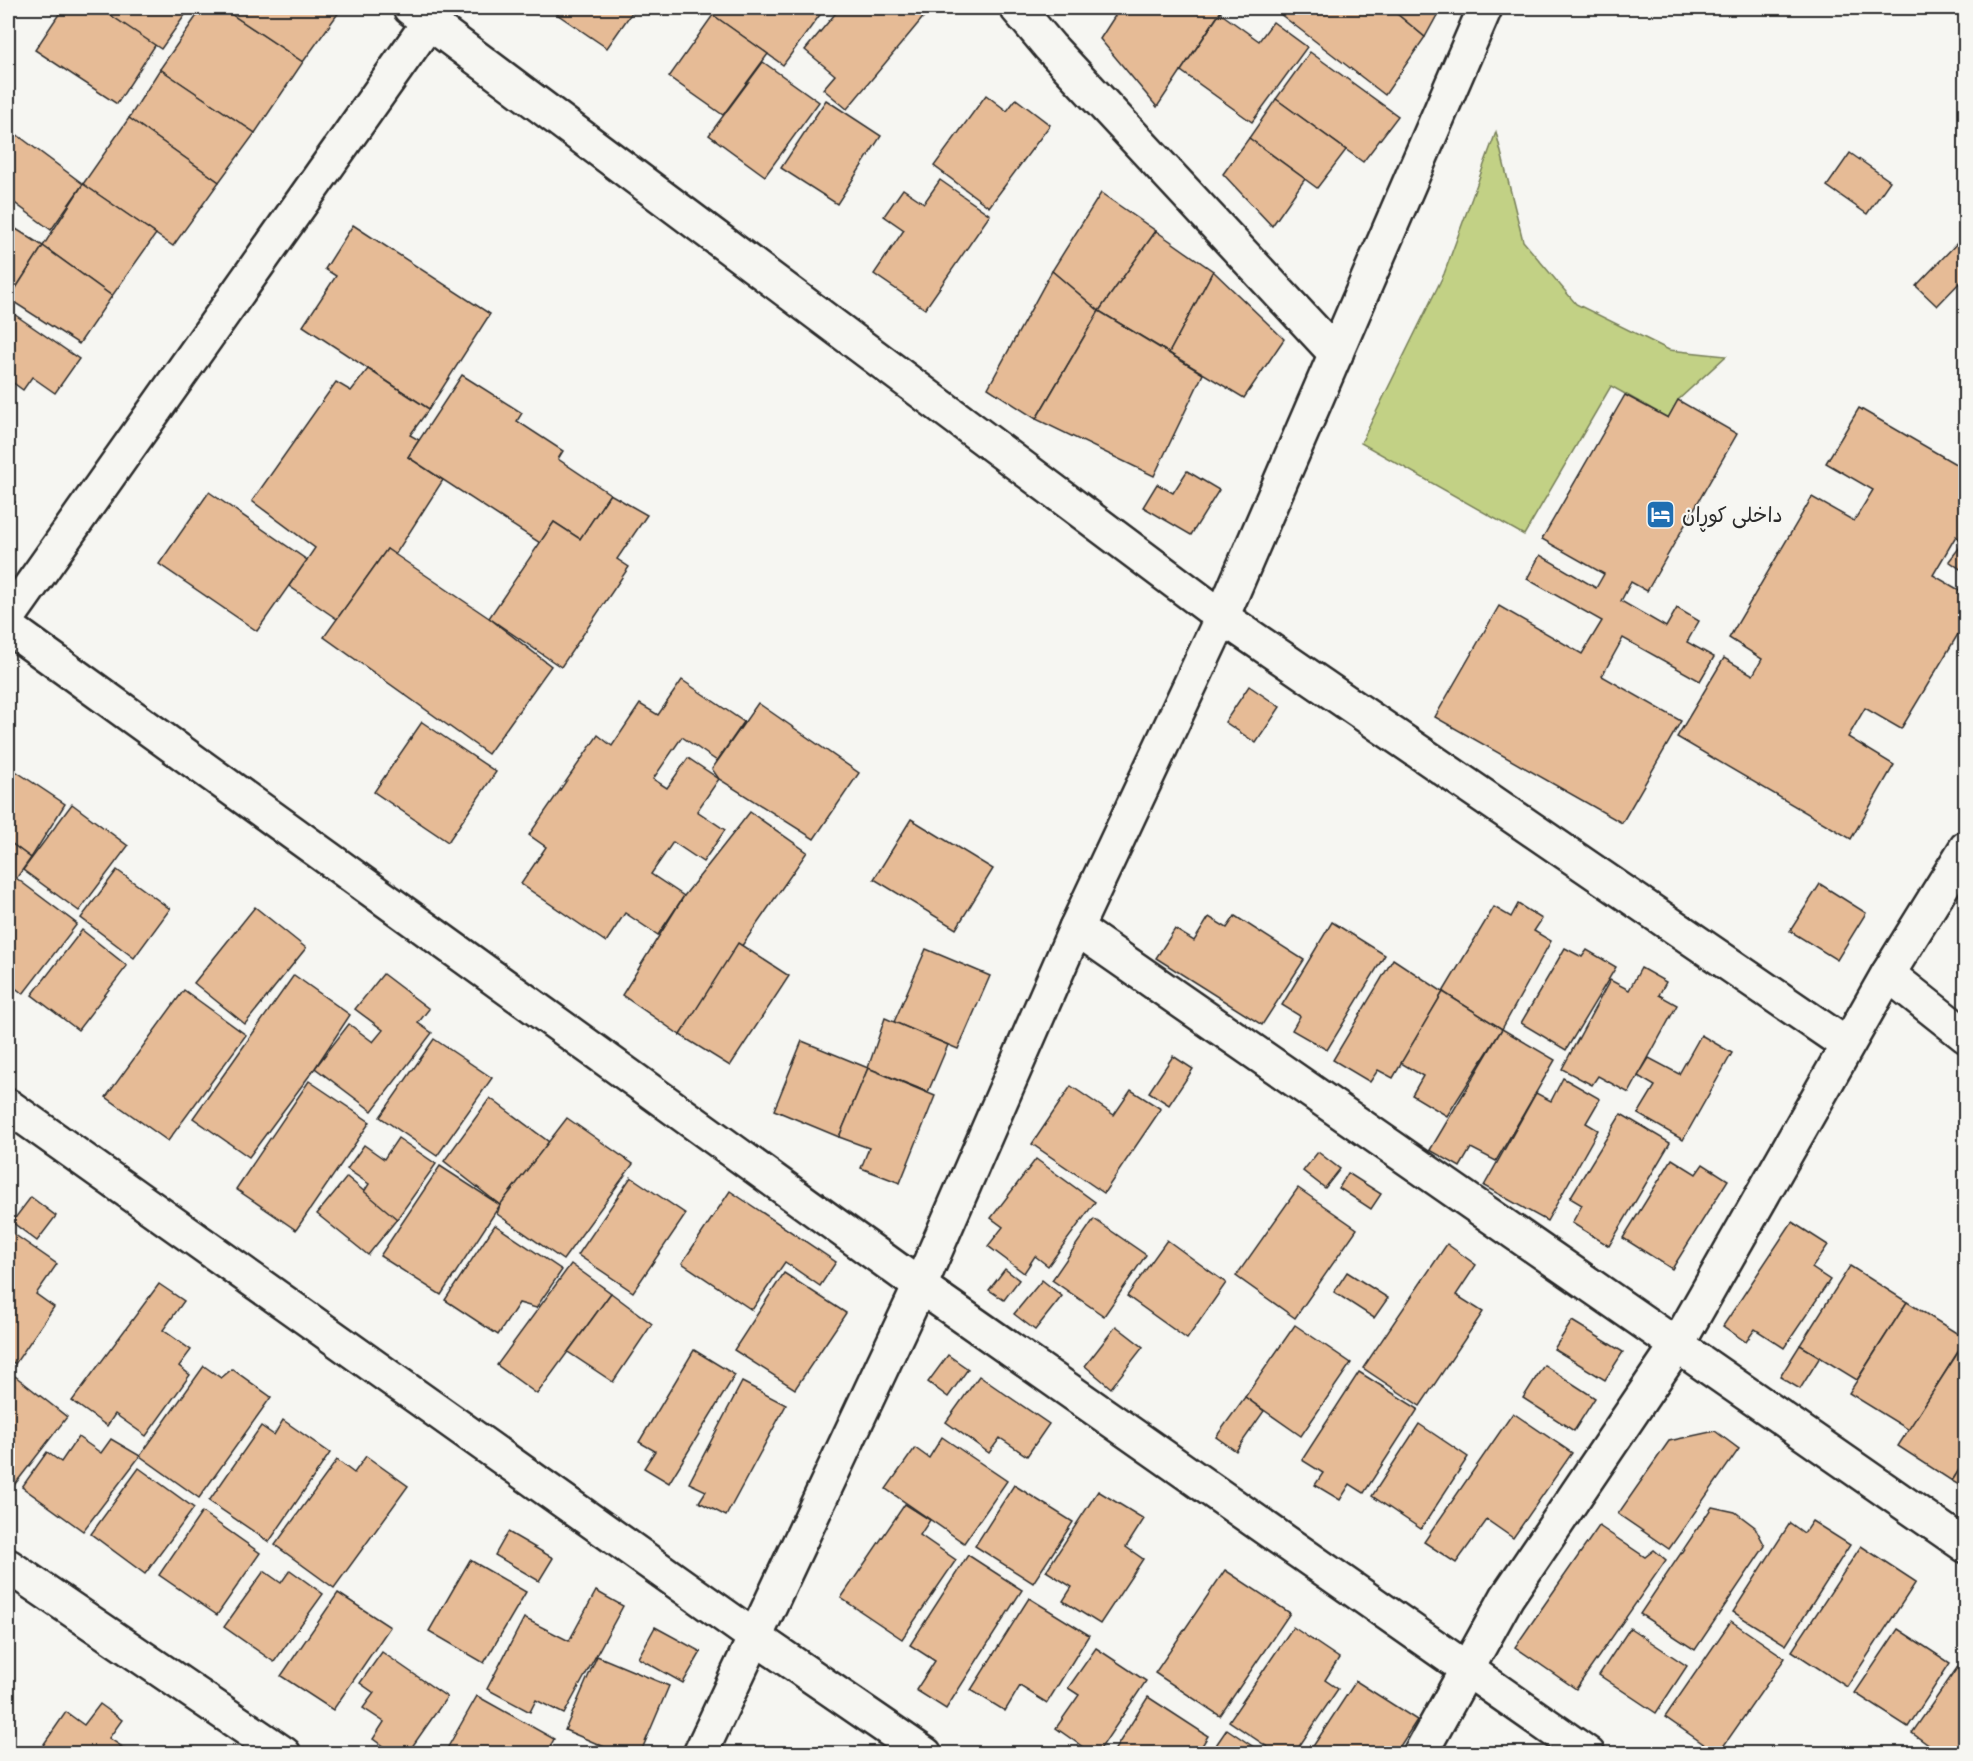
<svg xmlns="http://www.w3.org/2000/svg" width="1973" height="1761" font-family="Itim,'Playpen Sans Arabic',sans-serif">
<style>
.green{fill:#c2d185;stroke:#767e58;stroke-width:1.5}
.building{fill:#e6bb96;stroke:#2b2b2b;stroke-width:1.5}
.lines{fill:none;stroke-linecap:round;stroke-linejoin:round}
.minor-casing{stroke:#2b2b2b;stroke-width:38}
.minor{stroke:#f6f6f2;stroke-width:33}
.labels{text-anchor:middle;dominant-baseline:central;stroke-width:4.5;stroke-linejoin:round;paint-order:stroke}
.poi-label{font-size:21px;fill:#2b2b2b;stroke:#f6f6f2;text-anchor:start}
</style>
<rect width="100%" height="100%" fill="#f6f6f2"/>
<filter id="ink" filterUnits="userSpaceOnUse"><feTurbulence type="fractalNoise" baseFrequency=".0167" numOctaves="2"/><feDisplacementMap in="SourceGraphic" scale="12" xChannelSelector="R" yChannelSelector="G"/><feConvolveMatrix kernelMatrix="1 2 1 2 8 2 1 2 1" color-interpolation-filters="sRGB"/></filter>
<g filter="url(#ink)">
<path class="green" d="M1496,132L1523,241L1576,304L1669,350L1726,356L1678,400L1668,418L1611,386L1524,535L1361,443L1444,274Z"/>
<g class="building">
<path d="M63,8H100L156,44L117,104L35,50Z"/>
<path d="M100,8H190L161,49Z"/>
<path d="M202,8H222L303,62L255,133L160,69Z"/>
<path d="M222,8H342L303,62Z"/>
<path d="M548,8H635L607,48Z"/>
<path d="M719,8H825L783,65L713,15Z"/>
<path d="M840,8H931L847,109L823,89L835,75L805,50Z"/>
<path d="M1120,8H1223L1157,107L1100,39Z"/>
<path d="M1285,8H1390L1425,37L1385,95L1280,14Z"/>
<path d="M1390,8H1441L1425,37Z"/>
<path d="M1220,13L1259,41L1273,22L1307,47L1252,122L1181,71Z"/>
<path d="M713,15L768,54L723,115L669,77Z"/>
<path d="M1310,52L1398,116L1363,162L1276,99Z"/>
<path d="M763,62L819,102L765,176L709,135Z"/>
<path d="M160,69L255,133L219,182L129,118Z"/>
<path d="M986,95L1007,111L1016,99L1050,125L989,207L934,166Z"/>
<path d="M1276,99L1346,150L1317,188L1249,138Z"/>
<path d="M826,100L881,136L837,204L781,168Z"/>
<path d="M129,118L219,182L173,246L83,184Z"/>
<path d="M8,128L83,184L51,230L8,198Z"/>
<path d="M1249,138L1305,179L1272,226L1223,174Z"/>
<path d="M1850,153L1890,181L1867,214L1827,186Z"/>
<path d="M940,180L990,215L925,309L874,274L904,230L884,216L903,189L924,203Z"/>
<path d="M83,184L156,234L112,296L43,246Z"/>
<path d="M1101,193L1156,231L1099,311L1052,271Z"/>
<path d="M8,224L43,246L9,299H8Z"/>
<path d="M353,225L490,314L429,409L303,326L336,276L325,269Z"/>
<path d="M1156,231L1213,271L1169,353L1099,311Z"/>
<path d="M1963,237L1966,239V276L1937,306L1916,286Z"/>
<path d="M43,246L112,296L79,344L9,299Z"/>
<path d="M1052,271L1099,311L1036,419L988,388Z"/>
<path d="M1213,271L1284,339L1244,398L1169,353Z"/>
<path d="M8,310L79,359L55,393L32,377L23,390L8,379Z"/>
<path d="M1099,311L1203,374L1154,476L1036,419Z"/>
<path d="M368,369L429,409L410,435L419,440L408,457L443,480L395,555L387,549L337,619L289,586L315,548L252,501L336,382L351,391Z"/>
<path d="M462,375L522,413L517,421L563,451L558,459L610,494L580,539L554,522L540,543L408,457Z"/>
<path d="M1625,395L1668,418L1678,400L1737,434L1647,591L1631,582L1621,601L1666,627L1677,608L1699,621L1687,642L1714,657L1700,681L1623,638L1602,676L1681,721L1622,823L1435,717L1499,606L1582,654L1602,621L1527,579L1540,555L1596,588L1604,574L1542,539Z"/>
<path d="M1859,408L1966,470V530L1960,537L1963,543L1956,536L1933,575L1966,594V621L1901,729L1865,708L1848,737L1894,765L1851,839L1677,737L1724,658L1753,675L1762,659L1729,638L1812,497L1854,521L1873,490L1826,463Z"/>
<path d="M1187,471L1219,490L1191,535L1143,507L1157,484L1173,493Z"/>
<path d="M209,492L307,560L257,631L159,564Z"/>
<path d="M610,494L647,515L617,559L629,567L561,667L489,618L554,522L580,539Z"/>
<path d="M8,497L15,502L8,512Z"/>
<path d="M1963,543L1966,545V573L1949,561Z"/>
<path d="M387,549L489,618L551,666L488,754L324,637Z"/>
<path d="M682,680L744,722L717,761L682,737L653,779L667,788L688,758L719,779L697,811L725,830L703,862L673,842L651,874L684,896L658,935L625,913L606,942L521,884L546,847L529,835L598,735L612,746L640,704L658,715Z"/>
<path d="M1249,686L1280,707L1256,743L1225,722Z"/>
<path d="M758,703L859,773L814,839L719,779L712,769Z"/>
<path d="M422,722L496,772L448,842L374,792Z"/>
<path d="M8,766L65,804L31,858L8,841Z"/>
<path d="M72,804L128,846L79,911L23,870Z"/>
<path d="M750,812L807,852L680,1035L622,995L684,896Z"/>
<path d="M911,819L993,869L956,929L874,879Z"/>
<path d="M8,841L31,858L8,890Z"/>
<path d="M117,870L170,909L134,958L81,918Z"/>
<path d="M16,878L77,924L23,994L8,982V890Z"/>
<path d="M1820,884L1866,913L1837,960L1790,931Z"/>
<path d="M1518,904L1542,919L1534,931L1551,941L1502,1029L1443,992L1494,907L1511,917Z"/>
<path d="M255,907L306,948L245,1024L194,983Z"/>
<path d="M1235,916L1304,960L1262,1025L1156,958L1175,929L1194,941L1209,917L1227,928Z"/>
<path d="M1332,922L1385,955L1327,1050L1292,1030L1300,1016L1282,1005Z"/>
<path d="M82,930L127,966L78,1030L32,995Z"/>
<path d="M738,943L789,976L730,1066L680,1035Z"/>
<path d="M1565,948L1582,957L1587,950L1616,967L1566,1050L1521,1023Z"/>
<path d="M926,949L990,976L958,1049L894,1022Z"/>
<path d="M1393,959L1443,992L1393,1078L1378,1070L1370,1082L1333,1060Z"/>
<path d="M1641,968L1666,982L1659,995L1677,1005L1629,1093L1598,1076L1592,1085L1562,1069L1610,980L1629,990Z"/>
<path d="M383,974L429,1009L418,1023L432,1033L372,1111L315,1068L349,1024L373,1042L383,1030L355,1009Z"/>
<path d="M294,975L350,1015L315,1068L249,1157L193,1118Z"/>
<path d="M184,990L246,1035L168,1141L106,1097Z"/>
<path d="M1443,992L1502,1029L1447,1116L1412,1095L1423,1076L1401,1063Z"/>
<path d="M885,1018L948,1045L928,1092L868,1068Z"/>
<path d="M1502,1029L1555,1060L1496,1161L1471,1148L1460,1167L1430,1150Z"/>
<path d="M1701,1035L1732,1053L1683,1140L1638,1114L1655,1086L1638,1076L1649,1058L1679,1074Z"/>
<path d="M434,1039L492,1078L437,1156L380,1117Z"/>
<path d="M802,1041L868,1068L839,1137L774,1110Z"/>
<path d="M1173,1056L1193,1069L1169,1105L1149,1092Z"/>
<path d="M868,1068L935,1096L900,1183L861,1168L869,1148L839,1137Z"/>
<path d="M1563,1078L1600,1099L1586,1123L1598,1130L1547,1221L1484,1186L1536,1093L1551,1101Z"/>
<path d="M309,1081L370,1122L296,1230L236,1189Z"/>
<path d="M1071,1086L1114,1115L1131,1090L1161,1109L1104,1193L1032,1144Z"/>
<path d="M490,1098L549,1142L500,1205L444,1161Z"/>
<path d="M1621,1114L1670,1143L1609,1246L1572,1223L1582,1205L1570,1198Z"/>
<path d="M567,1118L633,1164L563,1260L497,1214L500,1205Z"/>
<path d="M398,1138L436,1164L397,1219L362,1195L369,1184L347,1169L364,1145L384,1159Z"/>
<path d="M1318,1152L1340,1169L1325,1188L1303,1171Z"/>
<path d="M1036,1159L1095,1202L1048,1266L1035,1256L1024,1273L988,1246L1003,1227L991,1218Z"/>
<path d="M1672,1159L1696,1174L1703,1164L1728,1180L1672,1269L1623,1238Z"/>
<path d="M440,1166L500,1205L441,1295L380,1256Z"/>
<path d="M1348,1173L1381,1194L1371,1209L1339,1188Z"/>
<path d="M347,1177L397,1219L368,1255L317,1214Z"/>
<path d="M631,1177L686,1214L633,1292L578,1255Z"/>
<path d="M1298,1188L1357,1229L1295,1318L1236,1276Z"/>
<path d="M730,1191L836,1262L820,1286L785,1262L752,1310L682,1263Z"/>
<path d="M31,1197L56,1216L37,1241L12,1222Z"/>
<path d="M1094,1219L1146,1255L1104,1316L1052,1280Z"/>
<path d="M1792,1222L1828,1245L1812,1268L1830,1280L1784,1348L1755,1329L1746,1342L1723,1326Z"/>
<path d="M495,1225L562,1270L536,1308L519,1303L498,1335L445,1300Z"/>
<path d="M8,1230L57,1264L36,1294L54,1307L15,1364L8,1358Z"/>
<path d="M1167,1240L1226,1283L1187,1339L1127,1296Z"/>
<path d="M1447,1244L1476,1265L1456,1295L1483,1312L1420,1406L1363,1368Z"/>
<path d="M571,1264L611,1293L537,1394L497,1365Z"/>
<path d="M1850,1266L1907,1302L1857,1380L1800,1345Z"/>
<path d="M1005,1269L1019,1280L1004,1300L989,1290Z"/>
<path d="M1347,1272L1388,1298L1374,1318L1334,1292Z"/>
<path d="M784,1273L846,1313L795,1389L734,1350Z"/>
<path d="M1042,1280L1062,1296L1035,1330L1014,1314Z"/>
<path d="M159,1284L184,1301L163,1330L191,1350L179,1366L190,1375L146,1436L115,1414L107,1426L72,1401Z"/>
<path d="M611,1293L652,1324L613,1382L568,1352Z"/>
<path d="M1907,1302L1966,1339L1909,1430L1849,1393Z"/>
<path d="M1572,1321L1623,1352L1605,1380L1554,1349Z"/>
<path d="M1295,1325L1351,1363L1301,1436L1245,1397Z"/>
<path d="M1116,1326L1143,1347L1111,1388L1085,1366Z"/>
<path d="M1966,1340V1459L1952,1481L1898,1446Z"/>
<path d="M1800,1345L1820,1357L1800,1389L1780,1377Z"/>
<path d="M694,1350L735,1375L669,1483L644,1468L655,1451L639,1442Z"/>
<path d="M948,1355L968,1369L948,1397L928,1382Z"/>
<path d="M1544,1365L1595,1398L1574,1431L1523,1398Z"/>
<path d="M204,1366L221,1378L232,1369L271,1397L199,1498L140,1456Z"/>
<path d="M1359,1372L1418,1409L1364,1493L1350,1484L1340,1500L1315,1485L1323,1473L1302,1460Z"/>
<path d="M15,1376L67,1417L8,1493V1386Z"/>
<path d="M979,1376L1049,1424L1027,1456L1000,1438L989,1453L946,1422Z"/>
<path d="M742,1382L786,1405L726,1516L699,1502L706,1491L689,1483Z"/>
<path d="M1245,1397L1264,1411L1236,1451L1216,1437Z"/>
<path d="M1513,1413L1572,1453L1513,1538L1487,1520L1456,1563L1424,1542Z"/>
<path d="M283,1420L330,1453L269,1542L209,1501L261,1426L274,1435Z"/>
<path d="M1419,1424L1468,1457L1421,1529L1372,1496Z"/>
<path d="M1715,1431L1739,1449L1669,1549L1618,1514L1669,1441Z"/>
<path d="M78,1437L101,1453L111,1439L140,1456L83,1531L22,1487L47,1452L61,1462Z"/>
<path d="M942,1437L1007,1481L964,1543L886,1489L915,1448L929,1458Z"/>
<path d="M366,1456L408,1486L334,1588L275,1545L337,1460L354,1473Z"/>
<path d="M1966,1459V1489L1952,1481Z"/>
<path d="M139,1468L194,1508L145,1574L91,1534Z"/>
<path d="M1014,1485L1073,1522L1033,1583L975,1546Z"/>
<path d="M1098,1491L1144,1519L1126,1547L1143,1559L1100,1624L1063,1601L1072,1587L1046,1571Z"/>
<path d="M905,1504L930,1520L920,1535L956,1560L902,1639L841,1598Z"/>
<path d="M1712,1507L1735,1512L1755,1527L1765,1546L1695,1650L1640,1614Z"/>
<path d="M202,1512L260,1553L217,1615L159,1575Z"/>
<path d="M1812,1521L1850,1545L1786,1645L1733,1612L1790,1523L1804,1533Z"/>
<path d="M1599,1526L1645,1557L1654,1550L1666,1560L1576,1689L1515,1647Z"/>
<path d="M508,1532L553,1558L539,1581L495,1555Z"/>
<path d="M1861,1546L1916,1582L1847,1687L1792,1651Z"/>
<path d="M968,1555L1022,1590L946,1709L916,1690L935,1661L910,1645Z"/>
<path d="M470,1560L526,1592L484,1663L429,1631Z"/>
<path d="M290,1570L323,1594L274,1662L224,1627L264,1571L281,1583Z"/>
<path d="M1225,1570L1290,1613L1220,1716L1155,1673Z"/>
<path d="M596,1591L623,1606L564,1714L536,1700L530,1712L487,1689L524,1618L569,1641Z"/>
<path d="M338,1593L390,1627L333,1710L281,1676Z"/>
<path d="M1029,1598L1089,1635L1047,1703L1020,1686L1005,1711L971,1690Z"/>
<path d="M1731,1621L1785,1658L1718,1754L1665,1717Z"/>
<path d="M655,1627L701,1652L683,1683L638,1658Z"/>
<path d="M1293,1627L1339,1658L1325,1680L1338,1689L1294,1754H1278L1229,1721Z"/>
<path d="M1630,1628L1687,1666L1656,1713L1599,1675Z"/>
<path d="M1898,1629L1950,1663L1908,1727L1855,1693Z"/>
<path d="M1096,1648L1146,1681L1097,1754H1093L1056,1728L1079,1695L1068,1688Z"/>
<path d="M382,1652L447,1697L407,1754H394L373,1739L384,1722L363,1708L374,1693L360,1683Z"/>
<path d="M1966,1655V1746L1962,1743L1955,1754H1941L1912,1733Z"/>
<path d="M597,1656L669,1686L640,1754H621L565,1730Z"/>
<path d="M1356,1681L1417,1720L1395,1754H1386L1377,1748L1374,1754H1308Z"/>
<path d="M477,1696L554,1739L546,1754H444Z"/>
<path d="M1148,1697L1208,1736L1197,1754H1112Z"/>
<path d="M100,1704L122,1720L109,1738L121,1746L116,1754H37L66,1712L84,1725Z"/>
<path d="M1227,1729L1264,1754H1210Z"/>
<path d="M121,1746L132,1754H116Z"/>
</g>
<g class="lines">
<defs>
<g id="minor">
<path d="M410,8L1222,617L1847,1045"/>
<path d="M1017,8L1050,47L1336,354"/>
<path d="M8,618L439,8"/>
<path d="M8,627L920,1286L1588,1754"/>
<path d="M1076,928L1966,1546"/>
<path d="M1888,974L1966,1036"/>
<path d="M8,1106L756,1638L925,1754"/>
<path d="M8,1566L284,1754"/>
<path d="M700,1754L920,1286L1076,928L1222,617L1485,8"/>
<path d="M1420,1754L1507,1597L1676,1347L1888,974L1966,848"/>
</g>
</defs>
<use href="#minor" class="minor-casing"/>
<use href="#minor" class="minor"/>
</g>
</g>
<defs>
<symbol id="hotel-square" viewBox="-11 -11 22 22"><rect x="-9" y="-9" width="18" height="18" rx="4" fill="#1f6fb2" stroke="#f6f6f2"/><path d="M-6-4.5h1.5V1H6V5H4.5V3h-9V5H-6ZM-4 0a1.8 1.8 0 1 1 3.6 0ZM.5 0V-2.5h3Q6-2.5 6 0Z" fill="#fff"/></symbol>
</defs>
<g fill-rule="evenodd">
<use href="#hotel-square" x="1644" y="498" width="33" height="33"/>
</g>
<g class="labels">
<g class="poi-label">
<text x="1682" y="514">داخلی کوڕان</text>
</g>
</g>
<rect width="1973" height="1761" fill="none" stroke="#f6f6f2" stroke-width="30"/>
<rect x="15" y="15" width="1943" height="1731" fill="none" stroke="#2b2b2b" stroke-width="2" filter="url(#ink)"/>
</svg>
